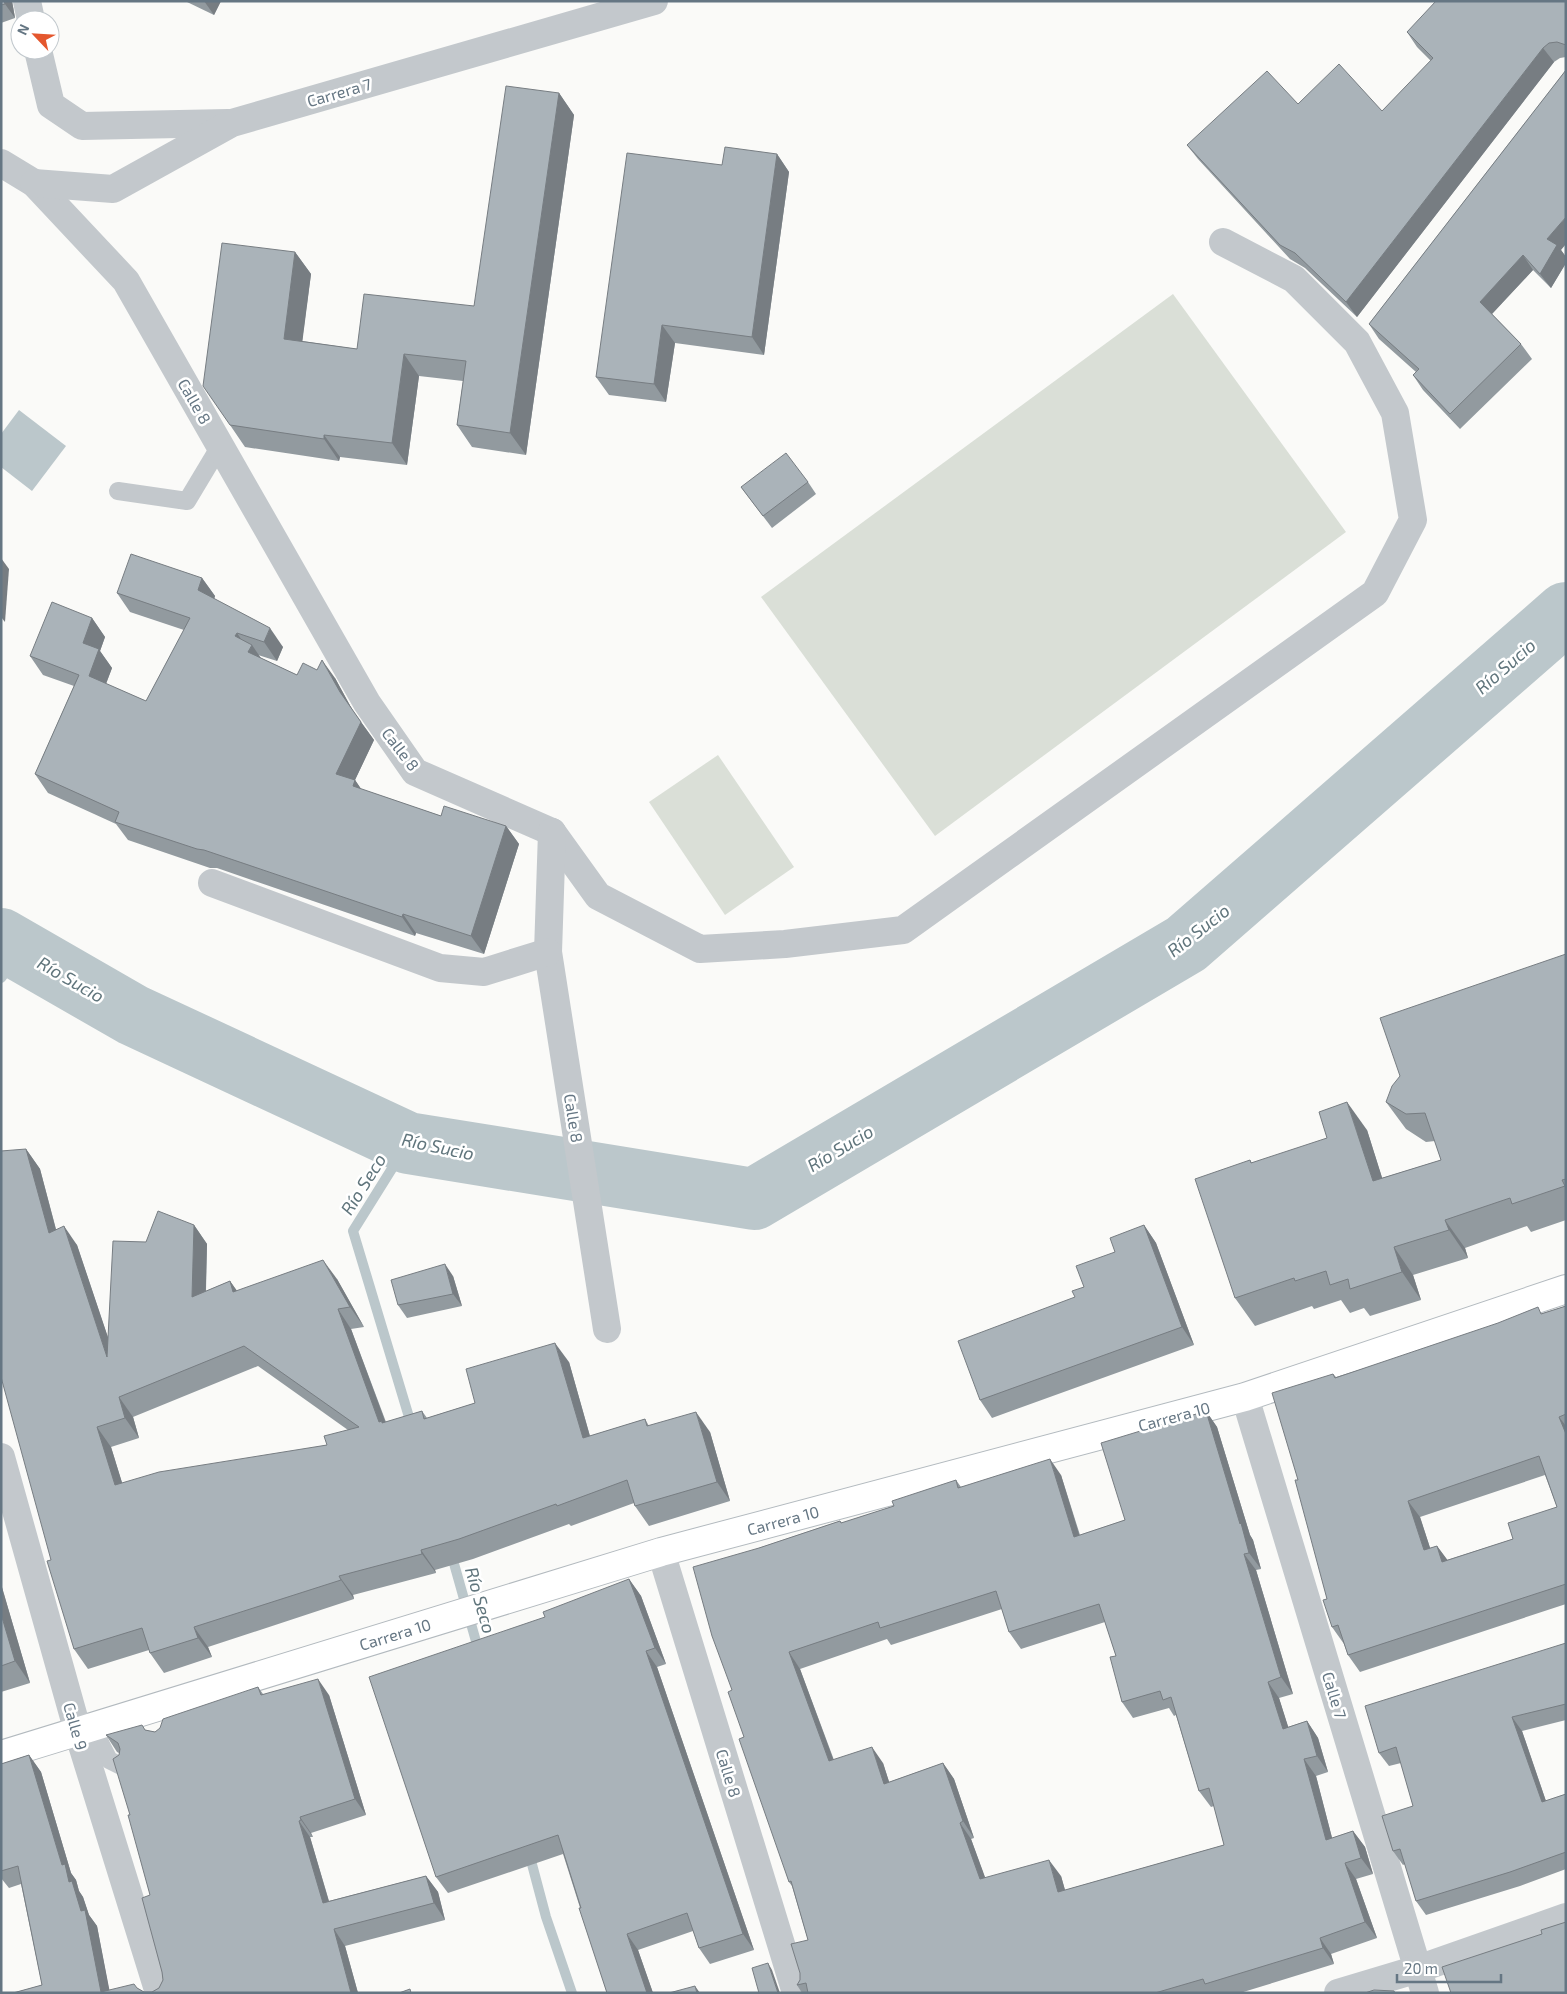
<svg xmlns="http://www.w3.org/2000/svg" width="1567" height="1994" font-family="'Exo 2',sans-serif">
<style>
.green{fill:#dadfd7}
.water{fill:#bbc7cb}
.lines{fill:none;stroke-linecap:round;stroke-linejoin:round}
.stream{stroke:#bbc7cb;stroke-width:10}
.river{stroke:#bbc7cb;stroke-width:62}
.secondary-casing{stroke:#b3babf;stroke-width:30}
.lane{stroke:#c3c8cc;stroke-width:18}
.street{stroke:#c3c8cc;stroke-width:28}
.secondary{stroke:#fff;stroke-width:28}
.wall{fill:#929a9f;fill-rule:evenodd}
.shaded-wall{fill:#777d82}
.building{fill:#aab3b9;stroke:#777d82;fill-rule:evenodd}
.labels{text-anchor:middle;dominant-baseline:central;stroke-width:5;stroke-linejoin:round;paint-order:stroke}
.street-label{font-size:16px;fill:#657683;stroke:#fff}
.water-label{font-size:18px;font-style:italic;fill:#60757c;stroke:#fff}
</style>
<rect width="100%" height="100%" fill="#fafaf8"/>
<g class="green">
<path d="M1173,294L1346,532L935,836L761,597Z"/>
<path d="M718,755L794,867L725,915L649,802Z"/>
</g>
<path class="water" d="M19,410L66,446L32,491L1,467V434Z"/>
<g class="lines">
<g class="stream">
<path d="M1,978L21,951"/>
<path d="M408,1143L353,1231L412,1427"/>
<path d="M451,1553L479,1652"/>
<path d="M529,1853L546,1917L572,1993"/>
</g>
<path class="river" d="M1,939L133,1015L408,1143L754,1199L1186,944L1566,613"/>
<defs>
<path id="secondary" d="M1,1755L661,1552L1245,1397L1566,1289"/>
</defs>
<use href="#secondary" class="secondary-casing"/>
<g class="lane">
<path d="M118,491L187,501L220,446"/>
<path d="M92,1727L109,1760L121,1766"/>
</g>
<g class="street">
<path d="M27,1L31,20"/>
<path d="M38,50L51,105L82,126L228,123"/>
<path d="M1,163L34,183L126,281L367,703L415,772L552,832"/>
<path d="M34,183L113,189L232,123L654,1"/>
<path d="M552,832L598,896L700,949L785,944L903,930L1375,593L1413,520L1395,413L1357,342L1294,279L1223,242"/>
<path d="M552,832L548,952L607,1329"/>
<path d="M212,883L440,968L484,972L548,952"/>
<path d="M1245,1397L1425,1993"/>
<path d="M1,1457L78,1732L159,1993"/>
<path d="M661,1552L796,1993"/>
<path d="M1338,1993L1418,1969L1566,1917"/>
</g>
<use href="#secondary" class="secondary"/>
</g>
<g class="wall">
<path d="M1,1H12L15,18L1,23Z"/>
<path d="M185,1H221L214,15Z"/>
<path d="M1566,1V57L1560,58L1554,62L1357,317L1305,268L1290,259L1198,159L1187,145L1298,104L1382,111L1431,61L1417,47L1407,32Z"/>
<path d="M1566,70L1561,250L1566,257V263L1551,288L1533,270L1492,314L1521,344L1532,359L1460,429L1423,390L1413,375L1416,372L1379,339L1369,324Z"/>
<path d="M559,93L574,115L526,455L472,447L457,425L463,381L419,376L407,465L340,457L339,461L245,447L230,425L295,252L311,274L302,341L357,349L474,306Z"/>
<path d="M777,154L789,172L764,355L675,343L666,402L609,395L596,377L722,165Z"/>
<path d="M808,482L816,494L772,528L741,487Z"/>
<path d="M202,578L215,596L214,599L283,647L277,661L258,655L261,658L297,675L335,678L353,711L374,740L355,780L361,789L441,816L506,826L519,844L484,954L416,933L415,936L217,868H210L128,840L116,824L48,793L35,774L74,686L43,675L30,656L92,618L105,637L100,651L112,668L106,684L146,701L184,630L130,612L117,593Z"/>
<path d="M1566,954V1220L1531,1232L1527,1226L1465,1248L1468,1258L1413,1275L1421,1300L1370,1316L1364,1308L1350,1313L1341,1300L1314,1309L1312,1306L1255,1326L1235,1298L1250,1160L1252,1163L1367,1130L1382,1178L1441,1160L1435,1141L1426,1142L1406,1129L1386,1102Z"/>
<path d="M26,1149L40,1169L56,1229L77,1245L108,1338L146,1242L194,1225L207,1244L206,1291L230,1281L237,1291L337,1279L364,1327L351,1329L386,1422L422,1411L427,1418L475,1403L569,1362L590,1436L645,1419L649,1426L710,1432L730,1501L649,1526L635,1506L634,1503L571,1526L569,1524L473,1559L435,1570L436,1573L353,1595L354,1599L208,1647L212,1657L164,1673L150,1653L149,1650L88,1669L74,1649L51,1560ZM258,1366L348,1430L327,1445L122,1483L111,1447L139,1438L133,1417Z"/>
<path d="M1144,1225L1156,1243L1194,1345L992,1418L980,1400L1075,1297L1115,1252Z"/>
<path d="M453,1276L462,1306L407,1318L398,1305Z"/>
<path d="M1566,1306V1604L1360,1672L1348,1655L1344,1644L1332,1627L1327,1599L1298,1480L1333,1374L1336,1377ZM1545,1475L1557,1507L1513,1539L1447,1560L1437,1546L1430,1548L1420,1517Z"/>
<path d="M1206,1411L1217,1427L1250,1535L1253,1540L1261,1569L1256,1570L1293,1694L1279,1698L1288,1727L1307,1721L1318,1738L1328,1772L1316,1776L1332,1838L1353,1831L1365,1847L1373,1874L1356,1879L1377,1938L1331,1954L1334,1964L1240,1993H802L797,1985L800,1980L808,1940L792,1886L789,1882L744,1737L732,1690L759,1548L840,1521L842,1523L894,1506L956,1480L961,1487L1061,1475L1080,1535L1125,1520ZM1002,1609L1009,1632L1021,1649L1105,1622L1116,1656L1122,1702L1133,1718L1169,1708L1174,1716L1176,1715L1199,1791L1211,1807L1214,1806L1224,1845L1065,1890L1061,1876L985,1878L971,1839L974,1838L954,1779L943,1763L889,1782L883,1763L834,1760L800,1669L887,1639L891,1645Z"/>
<path d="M629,1579L641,1596L666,1664L657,1667L754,1950L710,1964L699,1948L693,1931L638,1950L653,1993H607L563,1854L448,1893L436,1877L545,1617Z"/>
<path d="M1,1584L30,1683L1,1692Z"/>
<path d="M1566,1643V1720L1522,1731L1546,1801L1566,1794V1869L1520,1886L1426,1915L1416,1901L1405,1864L1403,1865L1393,1851L1413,1806L1401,1763L1389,1766L1379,1753Z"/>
<path d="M258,1687L263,1694L329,1695L366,1815L311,1833L313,1837H310L329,1901L426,1876L438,1892L445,1920L345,1946L358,1993H13L42,1985L21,1884L9,1888L1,1878V1764L29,1755L41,1772L71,1873L76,1880L79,1891L83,1897L89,1915L97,1926L109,1990L137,1988L144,1992H152L159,1988L163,1980L162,1972L150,1895L130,1815L119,1755V1753L117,1752L106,1735L145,1730L155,1732Z"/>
</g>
<g class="shaded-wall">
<path d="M4,1H12L15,18L5,4Z"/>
<path d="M204,1H221L214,15Z"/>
<path d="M1543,48L1554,62L1357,317L1346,302Z"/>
<path d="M559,93L574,115L526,455L510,433Z"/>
<path d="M777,154L789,172L764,355L752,337Z"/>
<path d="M1566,217V244L1561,250L1566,257V263L1551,288L1540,274L1547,239Z"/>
<path d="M295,252L311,274L300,360L284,339Z"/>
<path d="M1523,255L1533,270L1490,316L1480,302Z"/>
<path d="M662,325L675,343L666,402L654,384Z"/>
<path d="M404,354L419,376L407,465L392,443Z"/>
<path d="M324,435L340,457L339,461L324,439Z"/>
<path d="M1,558L9,569L5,622L1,617Z"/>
<path d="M202,578L215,596L211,609L198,590Z"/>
<path d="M92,618L105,637L100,651L112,668L102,694L89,676L83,643Z"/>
<path d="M270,628L283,647L277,661L264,642Z"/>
<path d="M237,633L249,651L252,645L265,664L261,671L235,636Z"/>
<path d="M322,660L335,678L353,711L374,740L355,780L368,799L336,774L340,692Z"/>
<path d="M506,826L519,844L484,954L471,936Z"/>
<path d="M403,914L416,933L415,936L402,917Z"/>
<path d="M1347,1102L1367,1130L1392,1209L1373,1181Z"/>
<path d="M26,1149L40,1169L62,1253L49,1233Z"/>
<path d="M1445,1220L1465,1248L1468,1258L1449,1230Z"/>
<path d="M194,1225L207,1244L205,1317L192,1297Z"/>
<path d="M1144,1225L1156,1243L1194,1345L1182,1327Z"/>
<path d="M64,1226L77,1245L121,1376L107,1357Z"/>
<path d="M1394,1247L1413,1275L1421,1300L1402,1272Z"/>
<path d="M323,1260L337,1279L364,1327L350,1307Z"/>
<path d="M445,1264L453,1276L462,1306L453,1294Z"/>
<path d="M230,1281L244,1301L233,1292Z"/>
<path d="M338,1309L351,1329L389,1432L379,1422Z"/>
<path d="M555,1343L569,1362L596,1458L583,1438Z"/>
<path d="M119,1397L133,1417L139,1438L125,1418Z"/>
<path d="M1206,1411L1217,1427L1250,1535L1253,1540L1261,1569L1249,1553L1240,1524Z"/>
<path d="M696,1412L710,1432L730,1501L717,1482Z"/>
<path d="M1559,1417L1566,1426V1434Z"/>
<path d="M97,1427L111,1447L129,1505L115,1485Z"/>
<path d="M1050,1459L1061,1475L1085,1554L1074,1537Z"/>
<path d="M1408,1501L1420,1517L1436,1566L1424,1550Z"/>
<path d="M1437,1546L1449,1562H1442Z"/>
<path d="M421,1550L435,1570L436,1573L422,1554Z"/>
<path d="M1244,1554L1256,1570L1293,1694L1281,1677Z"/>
<path d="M339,1576L353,1595L354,1599L341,1580Z"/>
<path d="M629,1579L641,1596L666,1664L655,1648Z"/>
<path d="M1,1584L30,1683L15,1661L1,1614Z"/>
<path d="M194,1627L208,1647L212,1657L198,1638Z"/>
<path d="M646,1651L657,1667L754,1950L743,1934Z"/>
<path d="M789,1652L800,1669L840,1778L829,1761Z"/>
<path d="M318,1679L329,1695L366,1815L355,1799Z"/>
<path d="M1268,1682L1279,1698L1294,1745L1283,1729Z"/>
<path d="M1512,1717L1522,1731L1551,1816L1542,1802Z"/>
<path d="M1307,1721L1318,1738L1328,1772L1317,1756Z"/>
<path d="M872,1747L883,1763L895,1800L884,1784Z"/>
<path d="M29,1755L41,1772L71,1873L76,1880L79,1891L83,1897L89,1915L97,1926L110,1993L101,1992L81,1911L62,1865Z"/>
<path d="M1304,1759L1316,1776L1337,1857L1326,1840Z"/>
<path d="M943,1763L954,1779L974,1838L963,1821Z"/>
<path d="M300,1817L311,1833L313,1837L301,1820Z"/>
<path d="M299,1821L310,1837L334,1919L323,1903Z"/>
<path d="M960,1823L971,1839L992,1896L980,1879Z"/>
<path d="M1353,1831L1365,1847L1373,1874L1361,1858Z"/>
<path d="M1049,1860L1061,1876L1070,1908L1058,1892Z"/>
<path d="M1345,1863L1356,1879L1377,1938L1365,1922Z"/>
<path d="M426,1876L438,1892L445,1920L434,1903Z"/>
<path d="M334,1929L345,1946L358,1993H351Z"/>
<path d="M627,1934L638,1950L653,1993H647Z"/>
<path d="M1320,1938L1331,1954L1334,1964L1323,1948Z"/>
<path d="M768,1963L772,1970L780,1993H778Z"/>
<path d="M695,1986L700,1993H697Z"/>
</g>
<g class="building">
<path d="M1,1H4L5,4L1,5Z"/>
<path d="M1436,1H1566V45L1557,42L1549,43L1543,48L1346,302L1295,253L1280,245L1187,145L1267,71L1298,104L1339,64L1382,111L1433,58L1407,32Z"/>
<path d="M1566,70V217L1547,239L1557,245L1540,274L1523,255L1480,302L1521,344L1450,414L1413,375L1419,369L1369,324Z"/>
<path d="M506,86L559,93L510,433L457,425L466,361L404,354L392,443L324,435V439L230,425L203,386L222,243L295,252L284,339L357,349L364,294L474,306Z"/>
<path d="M725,147L777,154L752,337L662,325L654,384L596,377L627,153L722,165Z"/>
<path d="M786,453L808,482L763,516L741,487Z"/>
<path d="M131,554L202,578L198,590L270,628L264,642L237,633L235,636L252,645L248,652L297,675L303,663L317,670L322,660L340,692L361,722L336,774L355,780L353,786L441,816L444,806L506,826L471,936L403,914L402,917L204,850L197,849L115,822L119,812L35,774L79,675L30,656L52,602L92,618L83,643L99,649L89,676L146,701L190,618L117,593Z"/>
<path d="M1566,954V1179L1562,1180L1565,1186L1512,1204L1510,1198L1445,1220L1449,1230L1394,1247L1402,1272L1350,1289L1348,1279L1330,1285L1326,1271L1295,1281L1294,1278L1235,1298L1195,1179L1250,1160L1251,1163L1327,1138L1319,1112L1347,1102L1373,1181L1441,1160L1425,1113L1406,1114L1386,1102L1392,1086L1400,1076L1380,1018Z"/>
<path d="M26,1149L49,1233L64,1226L107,1357L113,1241L146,1242L158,1211L194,1225L192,1297L230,1281L233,1292L323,1260L350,1307L338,1309L379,1422L382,1421V1423L422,1411L424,1419L475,1403L466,1369L555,1343L583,1438L645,1419L647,1426L696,1412L717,1482L635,1506L627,1480L557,1506L556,1504L459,1539L421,1550L422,1554L339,1576L341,1580L194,1627L198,1638L150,1653L142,1628L74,1649L47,1561L51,1560L1,1377V1151ZM244,1346L359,1427L324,1436L327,1445L159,1472L115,1485L97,1427L125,1418L119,1397Z"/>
<path d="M1144,1225L1182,1327L980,1400L958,1341L1075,1297L1072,1291L1084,1287L1076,1266L1115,1252L1110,1238Z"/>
<path d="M445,1264L453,1294L398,1305L391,1280Z"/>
<path d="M1566,1306V1414L1559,1417L1566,1434V1584L1348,1655L1338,1625L1332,1627L1323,1600L1327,1599L1295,1480H1298L1272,1393L1333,1374L1335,1378L1498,1323L1538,1307L1541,1314ZM1539,1456L1557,1507L1508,1523L1513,1539L1442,1562L1437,1546L1424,1550L1408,1501Z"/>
<path d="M1206,1411L1240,1524L1241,1523L1249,1553L1244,1554L1281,1677L1268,1682L1283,1729L1307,1721L1317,1756L1304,1759L1326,1840L1353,1831L1361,1858L1345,1863L1365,1922L1320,1938L1323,1948L1205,1984L1203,1979L1155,1993H808L806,1983L797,1985L800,1980V1973L791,1944L808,1940L791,1881L789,1882L739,1739L744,1737L728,1692L732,1690L712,1636L693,1567L759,1548L840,1521L841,1523L894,1506L892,1501L956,1480L958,1488L1050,1459L1074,1537L1125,1520L1101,1443ZM996,1591L1009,1632L1099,1604L1116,1656L1110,1657L1122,1702L1160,1691L1163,1700L1171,1697L1199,1791L1209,1788L1224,1845L1058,1892L1049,1860L980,1879L960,1823L963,1821L943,1763L884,1784L872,1747L829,1761L789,1652L878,1622L880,1628Z"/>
<path d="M629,1579L655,1648L646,1651L743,1934L699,1948L687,1913L627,1934L647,1993H607L579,1908H581L558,1835L436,1877L369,1677L545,1617L543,1612Z"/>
<path d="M1,1614L15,1661L1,1666Z"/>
<path d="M1566,1643V1704L1512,1717L1542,1802L1566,1794V1852L1510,1872L1416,1901L1400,1849L1393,1851L1382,1816L1413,1806L1396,1747L1379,1753L1365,1706Z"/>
<path d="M318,1679L355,1799L300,1817L301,1820L299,1821L323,1903L426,1876L434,1903L334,1929L351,1993H13L42,1985L18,1866L1,1871V1764L29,1755L62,1865L65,1864L69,1882L72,1881L81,1911L85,1910L101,1992L134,1984L137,1988L144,1992H152L159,1988L163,1980L162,1972L142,1898L150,1895L128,1815H130L113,1759L119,1755L120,1749L118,1743L106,1735L142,1725L145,1730L155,1732L160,1728L163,1719L258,1687L261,1695Z"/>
<path d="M1566,1922V1993H1451L1442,1967L1542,1934L1541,1930Z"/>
<path d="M768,1963L778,1993H759L752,1968Z"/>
<path d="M695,1986L697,1993H669Z"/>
<path d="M410,1989L411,1993H399Z"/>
<path d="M1374,1990L1394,1991L1395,1993H1365Z"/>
</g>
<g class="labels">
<g class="street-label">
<text transform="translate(339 92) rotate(-16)">Carrera 7</text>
<text transform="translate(195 401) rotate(60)">Calle 8</text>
<text transform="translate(401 749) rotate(52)">Calle 8</text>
<text transform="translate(574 1118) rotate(81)">Calle 8</text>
<text transform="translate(1174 1416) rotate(-15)">Carrera 10</text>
<text transform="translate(783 1520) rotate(-15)">Carrera 10</text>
<text transform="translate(395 1634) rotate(-17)">Carrera 10</text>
<text transform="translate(1335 1695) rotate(73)">Calle 7</text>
<text transform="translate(76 1726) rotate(74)">Calle 9</text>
<text transform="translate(729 1773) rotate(73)">Calle 8</text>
</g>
<g class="water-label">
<text transform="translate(1505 666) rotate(-41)">Río Sucio</text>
<text transform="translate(1198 930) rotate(-38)">Río Sucio</text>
<text transform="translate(71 979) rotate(30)">Río Sucio</text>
<text transform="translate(438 1146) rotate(12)">Río Sucio</text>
<text transform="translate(840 1148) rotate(-31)">Río Sucio</text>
<text transform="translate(363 1184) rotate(-58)">Río Seco</text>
<text transform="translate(481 1600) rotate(74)">Río Seco</text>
</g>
</g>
<rect width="1567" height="1994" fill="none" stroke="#657683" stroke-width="5"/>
<g transform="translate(35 35) rotate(295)"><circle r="24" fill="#ffffff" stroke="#c1c8cd"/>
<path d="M0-4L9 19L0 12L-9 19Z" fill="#e4572e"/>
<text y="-8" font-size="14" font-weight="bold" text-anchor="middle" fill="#657683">N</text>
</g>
<path d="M1397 1974v8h104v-8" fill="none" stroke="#657683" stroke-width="2.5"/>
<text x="1404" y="1974" font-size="15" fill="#657683" stroke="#ffffff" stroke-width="4" paint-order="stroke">20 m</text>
</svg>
